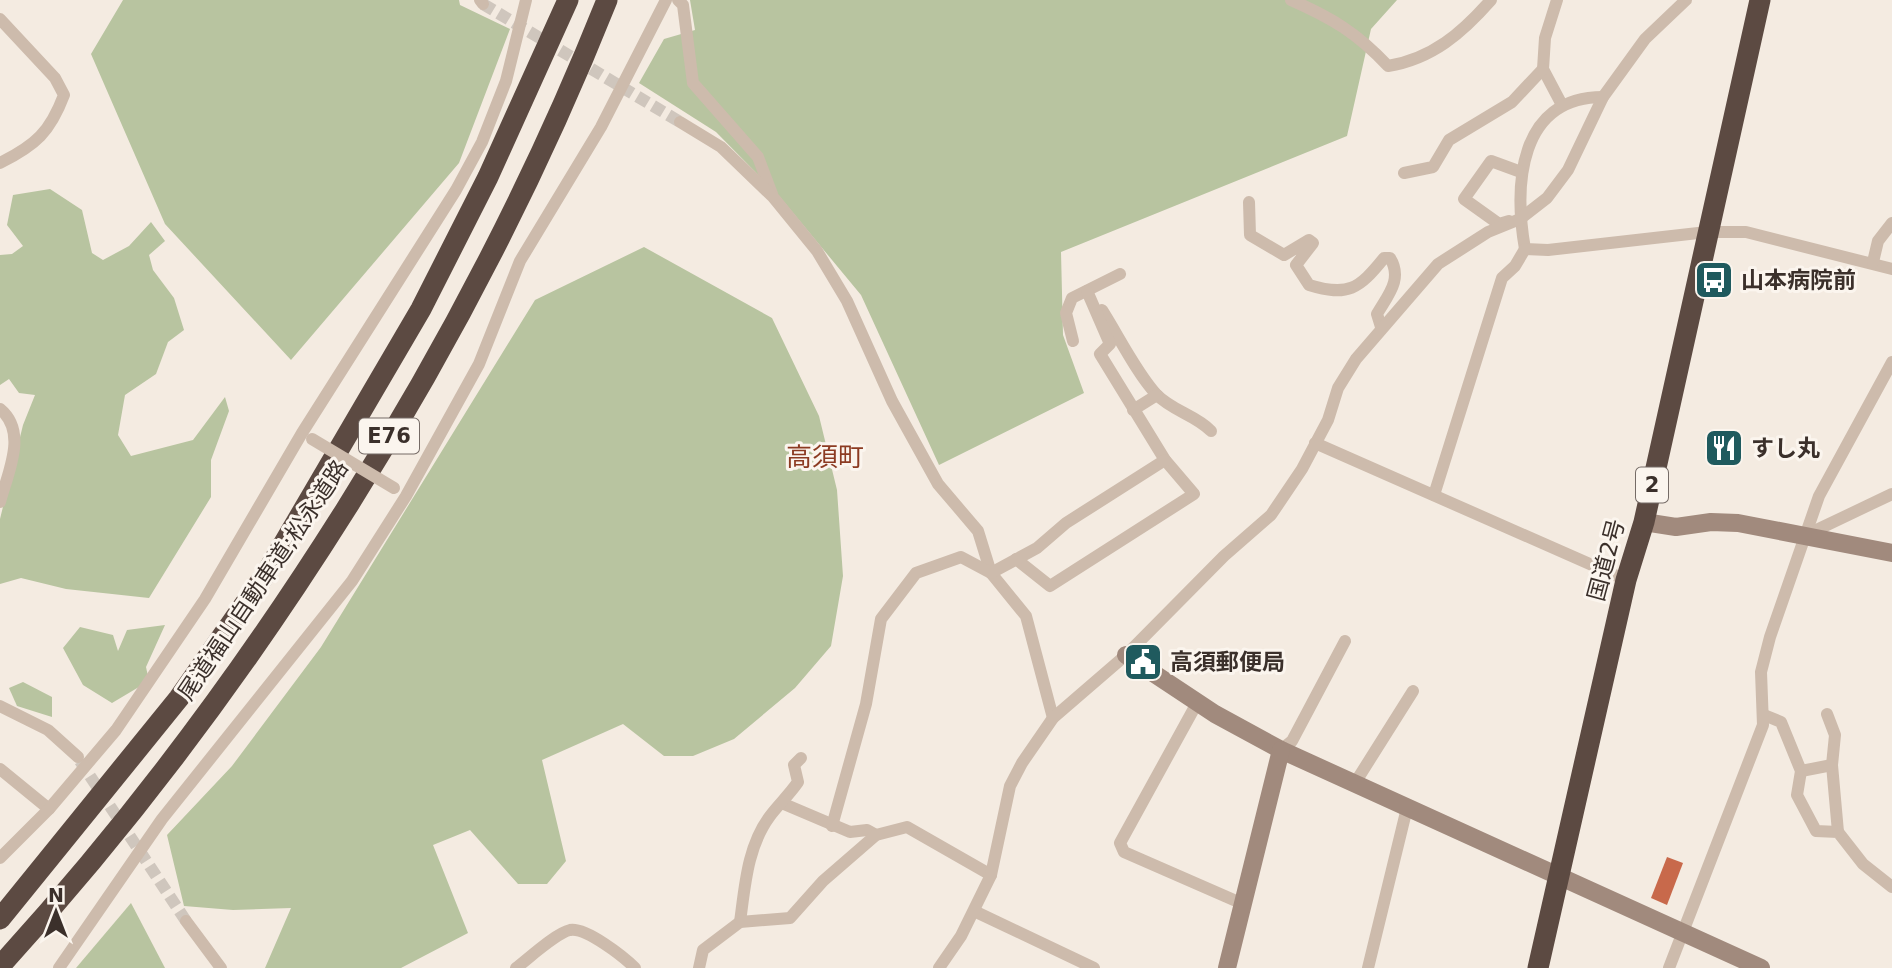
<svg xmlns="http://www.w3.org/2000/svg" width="1892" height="968" font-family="'DejaVu Sans','Noto Sans JP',sans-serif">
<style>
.green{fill:#b8c4a0}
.building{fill:#c8694b}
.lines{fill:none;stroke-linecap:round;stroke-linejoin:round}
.street-tunnel{stroke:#cfc6bd;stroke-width:12;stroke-dasharray:12 6;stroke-linecap:butt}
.street{stroke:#cdbbac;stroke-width:12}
.secondary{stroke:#a18a7d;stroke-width:18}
.highway{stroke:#5c4a42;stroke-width:21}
.street-bridge{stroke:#cdbbac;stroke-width:12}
.labels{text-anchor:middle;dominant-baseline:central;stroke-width:6;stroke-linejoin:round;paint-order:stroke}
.shield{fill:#fbf5ee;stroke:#756b66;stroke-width:2}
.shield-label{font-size:21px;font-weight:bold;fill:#3b302b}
.poi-label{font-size:23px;font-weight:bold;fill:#3b302b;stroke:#fbf5ee;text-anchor:start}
.street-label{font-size:23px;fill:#3b302b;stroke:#fbf5ee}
.quarter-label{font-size:26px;fill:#8c3b22;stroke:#fbf5ee}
</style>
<rect width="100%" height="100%" fill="#f4ebe1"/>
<g class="green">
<path d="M123,0H459L460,5L510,29L459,163L291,360L165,224L91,54Z"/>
<path d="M690,0H1397L1371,29L1347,136L1061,252L1063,335L1084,393L939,465L861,295L779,196L716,132L639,83L664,39L695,30Z"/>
<path d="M50,189L82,210L92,253L103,260L129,246L151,222L165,241L149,255L153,270L174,298L184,330L168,342L156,374L125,395L118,435L131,456L193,440L225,397L229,411L211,460V497L149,598L66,589L21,578L0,584V519L23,425L35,395L19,393L9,379L0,385V255L12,254L23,246L7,225L13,195Z"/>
<path d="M644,247L772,318L819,416L837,490L843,576L831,646L795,688L734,739L693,756H664L623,724L542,760L566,861L547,884H518L470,830L433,845L468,933L401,968H265L291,908L233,910L184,906L167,835L232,766L321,647L535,300Z"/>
<path d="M165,625L146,667L149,681L112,703L83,685L63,648L80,627L113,635L118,651L127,630Z"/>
<path d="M23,682L52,697V717L17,706L9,688Z"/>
<path d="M131,903L165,968H76Z"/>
</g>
<path class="building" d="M1667,857L1683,863L1667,905L1651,898Z"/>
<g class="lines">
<g class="street-tunnel">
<path d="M483,4L680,122"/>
<path d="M80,761L186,921"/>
</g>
<g class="street">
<path d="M480,0L483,4"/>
<path d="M678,0L683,5L693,83L758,157L772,194"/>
<path d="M1291,0C1332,18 1357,33 1388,66C1432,59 1462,33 1491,0"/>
<path d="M1557,0L1545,38L1543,69L1562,105"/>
<path d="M0,19L55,78L64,95C50,132 36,145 0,163"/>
<path d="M1603,97C1518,97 1514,186 1525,249L1548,250L1707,232H1746L1892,269"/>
<path d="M680,122L721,147L773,197L817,251L847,301L892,401L938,484L978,531L991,573L1026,616L1053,718"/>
<path d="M1404,173L1433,167L1449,140L1512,102L1543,69"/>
<path d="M1249,202L1250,235L1284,255L1309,240L1313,243L1296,265L1309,285C1348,297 1359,289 1384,258H1390C1403,279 1388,295 1377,314L1381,327"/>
<path d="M1509,221L1499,224L1464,199L1491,161L1521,172"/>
<path d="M1873,262L1878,241L1892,223"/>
<path d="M1102,310C1118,335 1136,372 1156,394C1172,411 1196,415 1211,431"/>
<path d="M1073,341L1066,313L1072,298L1120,274"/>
<path d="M0,409C28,432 8,472 0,502"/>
<path d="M1133,410L1157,395"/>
<path d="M1315,443L1626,580"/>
<path d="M1434,495L1502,278L1515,266L1525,249"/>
<path d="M1806,535L1892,494"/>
<path d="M1016,559L1050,586L1194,494L1165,460L1100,354L1110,344L1087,291"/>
<path d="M1197,703L1120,843L1124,852L1243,904"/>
<path d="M0,706L48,730L78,757"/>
<path d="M1827,714L1835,735L1832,765L1838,832"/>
<path d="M1764,715L1781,722L1801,771L1797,795L1816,831L1838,832L1863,864L1892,887"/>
<path d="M1281,750L1292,741L1345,641"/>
<path d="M0,769L49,809"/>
<path d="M1801,771L1832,765"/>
<path d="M1355,783L1413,691"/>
<path d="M784,804L850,832L867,830L876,835"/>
<path d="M832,826L866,704L881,619L916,573L961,557L991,573L1037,548L1066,523L1165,460"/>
<path d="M0,858L49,809L116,730L205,599L302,433L456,190L482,142L506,81L526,0"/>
<path d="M974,911L1094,968"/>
<path d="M186,921L221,968"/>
<path d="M740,922C745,886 747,847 770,816C779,804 789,795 798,782L794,765L801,758"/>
<path d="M59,968L162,819L352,581L406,496L479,364L520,261L601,127L666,0"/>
<path d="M516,968C528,959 556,933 570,930C586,927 624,957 635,968"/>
<path d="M699,968L703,950L740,922L790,918L823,881L876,835L907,827L991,875"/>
<path d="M939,968L961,936L991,875L1010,786L1022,763L1053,718L1126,655L1224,556L1271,515L1302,469L1328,420L1338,388L1356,359L1438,264L1488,232L1520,219L1547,198L1568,170L1603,97L1645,39L1686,0"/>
<path d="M1368,968L1407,808"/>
<path d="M1669,968L1763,725L1761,672L1770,637L1819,496L1892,362"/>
</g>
<g class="secondary">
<path d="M1644,522L1676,527L1711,522L1738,523L1892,553"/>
<path d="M1126,655L1215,714L1281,750L1761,968"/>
<path d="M1227,968L1281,750"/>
</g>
<g class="highway">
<path d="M0,919L179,698L267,572L421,309L488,177L568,0"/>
<path d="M0,966C249,694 471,342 607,0"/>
<path d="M1538,968L1626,580L1644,522L1760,0"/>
</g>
<path class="street-bridge" d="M312,439L394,488"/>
</g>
<defs>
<symbol id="bus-square" viewBox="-11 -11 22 22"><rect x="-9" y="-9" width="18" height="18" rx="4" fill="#1f5a5e" stroke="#fbf5ee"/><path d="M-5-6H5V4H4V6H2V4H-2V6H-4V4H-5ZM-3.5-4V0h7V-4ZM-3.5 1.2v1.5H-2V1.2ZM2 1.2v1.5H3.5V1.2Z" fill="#fff"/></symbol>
<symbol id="restaurant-square" viewBox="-11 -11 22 22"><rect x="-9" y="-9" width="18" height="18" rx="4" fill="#1f5a5e" stroke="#fbf5ee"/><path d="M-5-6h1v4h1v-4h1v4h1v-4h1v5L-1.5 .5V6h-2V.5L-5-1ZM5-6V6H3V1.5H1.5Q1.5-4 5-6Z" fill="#fff"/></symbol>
<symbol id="civic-square" viewBox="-11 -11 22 22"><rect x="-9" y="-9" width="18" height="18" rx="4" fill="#1f5a5e" stroke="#fbf5ee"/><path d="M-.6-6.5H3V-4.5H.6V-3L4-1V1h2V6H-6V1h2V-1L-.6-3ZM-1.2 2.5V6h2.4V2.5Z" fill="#fff"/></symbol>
</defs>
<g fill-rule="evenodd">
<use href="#bus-square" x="1692" y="258" width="44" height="44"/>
<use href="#restaurant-square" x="1702" y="426" width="44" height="44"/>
<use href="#civic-square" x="1121" y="640" width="44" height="44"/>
</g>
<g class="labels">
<g class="shield">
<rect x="359" y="418.5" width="60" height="35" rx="5"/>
<rect x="1636" y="467.5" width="32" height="35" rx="5"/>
</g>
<g class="shield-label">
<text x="389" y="436">E76</text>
<text x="1652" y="485">2</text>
</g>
<g class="poi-label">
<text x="1741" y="280">山本病院前</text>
<text x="1751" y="448">すし丸</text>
<text x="1170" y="662">高須郵便局</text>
</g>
<g class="street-label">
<text transform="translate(1606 560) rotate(-75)">国道2号</text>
<text transform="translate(263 580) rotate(-56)">尾道福山自動車道;松永道路</text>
</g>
<g class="quarter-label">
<text x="825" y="457">高須町</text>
</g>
</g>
<g transform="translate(56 912)" stroke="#fbf5ee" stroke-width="5" paint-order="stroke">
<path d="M0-5L12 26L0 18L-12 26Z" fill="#3b302b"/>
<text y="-10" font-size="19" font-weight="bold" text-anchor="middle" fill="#3b302b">N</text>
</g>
</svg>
